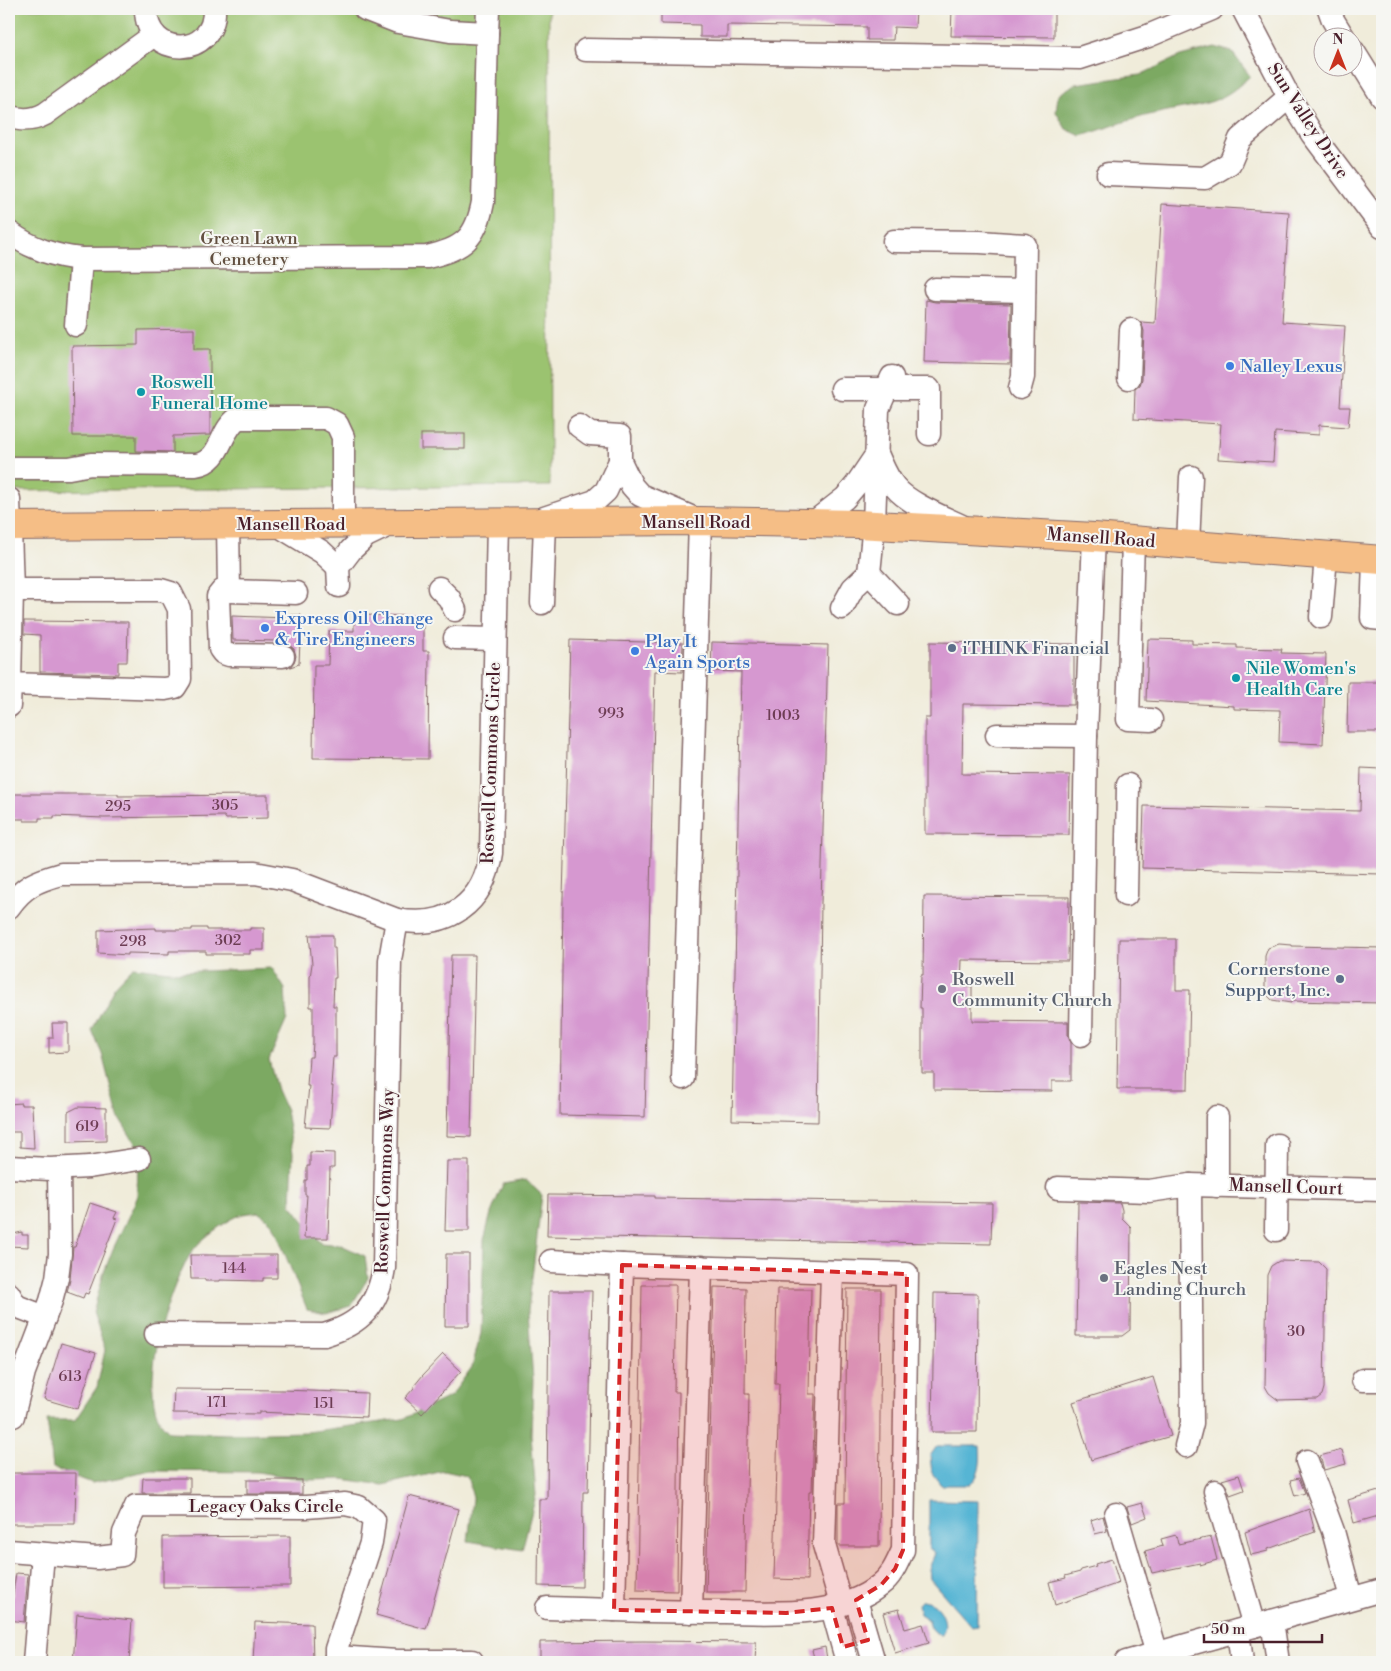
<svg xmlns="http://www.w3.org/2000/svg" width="1391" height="1671" font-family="'Libre Bodoni',serif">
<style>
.green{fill:#9bc370;stroke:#72714e}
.forest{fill:#7ca962;stroke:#636446}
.water{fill:#56b5d4;stroke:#506a80}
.building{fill:#d698d0}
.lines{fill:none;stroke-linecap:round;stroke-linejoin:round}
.minor-casing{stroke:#846768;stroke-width:25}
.major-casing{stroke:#846768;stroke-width:30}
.minor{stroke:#fff;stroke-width:22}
.major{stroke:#f5be86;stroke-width:28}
.marked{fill:#d62828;fill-opacity:0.2;stroke:#d62828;stroke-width:4;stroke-dasharray:10 6;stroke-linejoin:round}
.shop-dot{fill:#3f7fe0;stroke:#f6f6f2;stroke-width:2}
.culture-dot{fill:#0f9aa8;stroke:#f6f6f2;stroke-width:2}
.service-dot{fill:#5c6f8a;stroke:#f6f6f2;stroke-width:2}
.worship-dot{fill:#6b7280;stroke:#f6f6f2;stroke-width:2}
.labels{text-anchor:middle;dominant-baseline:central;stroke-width:4;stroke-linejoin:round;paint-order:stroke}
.number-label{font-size:15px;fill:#6d3d54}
.street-label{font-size:18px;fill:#4a1f2b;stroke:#f6f6f2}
.park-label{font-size:18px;fill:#625040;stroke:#f6f6f2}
.shop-label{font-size:18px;fill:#366cbe;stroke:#f6f6f2;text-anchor:start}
.culture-label{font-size:18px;fill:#0d838f;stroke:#f6f6f2;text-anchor:start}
.service-label{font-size:18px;fill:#4e5e75;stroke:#f6f6f2;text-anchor:start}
.worship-label{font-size:18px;fill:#5b616d;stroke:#f6f6f2;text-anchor:start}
</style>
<rect width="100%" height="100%" fill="#f6f6f2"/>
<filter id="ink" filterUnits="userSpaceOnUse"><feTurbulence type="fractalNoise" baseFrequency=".02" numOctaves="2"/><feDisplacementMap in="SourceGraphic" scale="10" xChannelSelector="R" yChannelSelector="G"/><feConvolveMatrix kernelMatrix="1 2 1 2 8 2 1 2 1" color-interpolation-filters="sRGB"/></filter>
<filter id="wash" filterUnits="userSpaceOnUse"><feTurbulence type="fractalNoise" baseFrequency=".0096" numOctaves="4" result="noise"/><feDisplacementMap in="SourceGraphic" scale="20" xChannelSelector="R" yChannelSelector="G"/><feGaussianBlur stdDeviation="1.12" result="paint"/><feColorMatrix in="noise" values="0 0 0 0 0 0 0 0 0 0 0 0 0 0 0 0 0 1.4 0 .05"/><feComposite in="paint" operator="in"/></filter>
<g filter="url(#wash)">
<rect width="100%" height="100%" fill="#f0ecda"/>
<path class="green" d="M9,9H549L550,486L9,491Z"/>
<g class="forest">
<path d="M1215,47L1232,52L1250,76C1218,107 1203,103 1163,112C1135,117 1108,128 1081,136L1066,129L1056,112L1058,95L1075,84L1140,75L1180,56Z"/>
<path d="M133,967L179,972L272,968L285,989L287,1019L269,1060L277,1090L286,1110L293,1153L291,1205L321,1243L341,1245L365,1256L368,1278L351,1306L326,1313L307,1309L273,1224L259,1212C252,1213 242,1213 236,1217C225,1222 201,1239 194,1249C169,1283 141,1378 158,1417C160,1423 166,1428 170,1432L231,1434L306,1432L366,1424L403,1419L451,1396L472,1367L481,1333L484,1240L491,1213L503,1184L526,1180L542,1195L528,1311L533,1380L531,1435L536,1495L522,1550L468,1541L473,1498L467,1476L444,1471L383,1485L342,1479L309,1480L257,1472L152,1471L92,1483L53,1468L47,1420H75L97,1387L105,1350L93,1312L104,1272L113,1249L137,1198L138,1148L118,1116L102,1054L92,1030L114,987Z"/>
</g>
<g class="water">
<path d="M937,1446H980C981,1461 981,1475 970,1485H941L932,1473L930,1456Z"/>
<path d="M929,1500L978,1501L977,1626L972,1627L930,1579L929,1569L935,1553L929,1548Z"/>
<path d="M922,1600C927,1601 931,1602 934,1604C943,1611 949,1626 941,1635C931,1634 931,1629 929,1620L920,1614L918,1604Z"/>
</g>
<g id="blocks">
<g class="building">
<path d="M661,9H916L915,28L894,27L893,40H867V27L727,25V37H700V25L661,24Z"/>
<path d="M952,9H1054V37L951,36Z"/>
<path d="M1162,204L1289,212L1282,322L1345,326L1340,407H1350L1348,427L1319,425V435L1275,432L1273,462L1218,459L1221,424L1134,419L1135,389L1140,385L1142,379L1144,331L1141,322L1155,323Z"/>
<path d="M926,300L935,302L1011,304L1010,364L924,362Z"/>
<path d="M194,329V349H210V435L173,436V452L136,451V436H73L72,346L138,345V330Z"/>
<rect x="421" y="434" width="44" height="15"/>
<path d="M287,615H301L299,664L290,667L294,662L296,656L294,649L289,645L277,643V641L233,640L232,616L287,618Z"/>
<path d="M354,615L423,616V651H429L428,759L313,758L314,665H328L329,631H354Z"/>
<path d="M24,621L128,622L127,662H118V674L40,672V635L24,634Z"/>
<path d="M1148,639L1192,640V644L1237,645V648L1282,649L1281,653L1326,654L1323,744L1279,742L1280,710L1234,709V706L1146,701Z"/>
<path d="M570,640L683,643L682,672L655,671L645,1117L560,1115L563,898Z"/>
<path d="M712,642L828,645L821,903L818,1122L732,1120L741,672L711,671Z"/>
<path d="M930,642L1074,644V705L963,704L962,774L1070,775L1069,835L925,834V718H930Z"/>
<path d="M1348,682H1382V732H1347Z"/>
<path d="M1361,768L1382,769V874L1142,868L1144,806L1360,811Z"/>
<path d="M9,794H118V796L268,795V818L226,819L224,816L104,818L54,816V818H39V821H24V819H9Z"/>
<path d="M924,896L1069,897L1068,961L962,960L961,986H972V1021L1068,1022V1035L1071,1043V1081H1052V1091L934,1090V1073H922V1008H920L921,975H923Z"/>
<path d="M156,928V930H192V928H207V930H250V928H264V950H250V954H206V951H169V954L128,953V955L98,953V930Z"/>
<path d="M309,935H333V948H335L336,978H334L333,1006H336V1057H333L331,1086H333L330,1128L305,1127L309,1086H307L309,1057H312L313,1042V1007H310V977L312,964Z"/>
<path d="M1119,939H1176V990H1190L1188,1089H1117Z"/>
<path d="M1279,944L1292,945V946L1382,948V1003L1291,1001V1003L1272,1000L1265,993V956L1268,948Z"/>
<path d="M451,955H475L471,1137L447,1136Z"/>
<path d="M52,1023H68V1052L49,1053V1038H53Z"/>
<path d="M21,1103V1105H32L34,1148L20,1147V1132H9V1104Z"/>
<path d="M78,1107L106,1108V1141L68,1142V1112Z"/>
<path d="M310,1152L334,1153V1168H330L328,1238H304L307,1195H305V1180H307V1166H310Z"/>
<path d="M447,1161H469V1231H445Z"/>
<path d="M548,1195L655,1196V1198L992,1203L991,1244L547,1236Z"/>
<path d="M1078,1202L1120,1203L1122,1210V1218L1131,1227L1130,1330L1122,1336H1076Z"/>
<path d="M90,1203L117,1212L114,1218L117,1219L88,1294L85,1293L83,1298L67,1292L70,1280L73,1247H75Z"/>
<path d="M22,1232V1235H28V1247L9,1246V1235Z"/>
<path d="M446,1254H469V1326H445Z"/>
<path d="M190,1255H277V1278H263V1281L220,1280V1281H205V1279H191Z"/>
<path d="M1279,1261L1319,1262L1326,1269L1324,1388L1322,1395L1317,1399L1278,1400L1269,1393L1265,1386L1267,1275L1271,1266Z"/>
<path d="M642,1285H676L674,1392H679L677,1591L637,1590Z"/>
<path d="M714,1287L746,1288L745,1394H749L745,1592H706Z"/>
<path d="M777,1289H811L809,1394H815L812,1491H809L807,1580L774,1579L779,1384H775Z"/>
<path d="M847,1289H881L879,1546H838V1503H845Z"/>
<path d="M549,1291H592L588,1492H583L582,1587L538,1586L539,1499H547Z"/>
<path d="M934,1293L978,1294L977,1432H932Z"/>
<path d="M61,1343L96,1353L78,1409L44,1399Z"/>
<path d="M443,1354L461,1371L422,1414L405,1398L414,1388V1386L423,1375Z"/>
<path d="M1153,1377L1171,1436L1091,1460L1073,1402Z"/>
<path d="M174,1389L282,1390L367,1393L366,1417L259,1412V1414L173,1413Z"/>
<path d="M1342,1450L1346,1464L1324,1470L1320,1456Z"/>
<path d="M9,1473H76L75,1524H9Z"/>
<path d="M1239,1475L1244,1490L1230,1495L1227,1487L1222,1480Z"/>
<path d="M143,1478H190V1493H142Z"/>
<path d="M1299,1478L1305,1493L1295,1496L1290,1480Z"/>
<rect x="247" y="1480" width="55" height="14"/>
<path d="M1382,1490V1515L1354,1523L1348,1500Z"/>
<path d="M409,1496L459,1509L426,1629L376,1615Z"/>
<path d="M1142,1503L1147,1517L1132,1523L1127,1507Z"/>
<path d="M1309,1509L1315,1532L1268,1549V1551L1251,1555L1245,1532Z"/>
<path d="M1103,1516L1107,1531L1095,1534L1091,1520Z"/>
<path d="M1176,1535L1178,1544L1211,1537L1217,1560L1200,1565V1563L1152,1573L1145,1551L1163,1546L1161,1539Z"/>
<path d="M290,1536V1586L163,1587V1537Z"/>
<path d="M1112,1559L1119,1583L1055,1605L1049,1582L1066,1578L1065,1576L1080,1572L1081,1570L1096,1566L1095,1564Z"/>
<path d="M16,1573L28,1574L24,1622L9,1620Z"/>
<path d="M899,1609L905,1629L923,1624L929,1643L895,1653L883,1613Z"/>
<path d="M77,1614L132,1620L129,1662H73Z"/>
<path d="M255,1622L312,1624L313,1662H253Z"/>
<path d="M644,1641L756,1642L755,1662H540V1642Z"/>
<path d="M825,1647L827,1659L815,1662L812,1650Z"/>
</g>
</g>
</g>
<g filter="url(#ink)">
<use href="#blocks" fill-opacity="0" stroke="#846768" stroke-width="1"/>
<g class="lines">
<defs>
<g id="minor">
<path d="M146,9C146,60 216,58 214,9"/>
<path d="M1243,9L1289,97L1312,134L1382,227"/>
<path d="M1329,9L1333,20L1344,38"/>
<path d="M487,33L488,9"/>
<path d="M586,50L1080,58L1148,36L1212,9"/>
<path d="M1354,52L1382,97"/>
<path d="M9,116C21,121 34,120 45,114L154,35"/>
<path d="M1108,174L1205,178L1230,163L1240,139L1289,97"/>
<path d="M10,233C32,249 54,256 81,259L427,257C463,249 476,239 483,202L487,33L450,31L398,22L365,9"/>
<path d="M894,241L980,242L1025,245L1023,377L1020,388"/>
<path d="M935,289L1024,291"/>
<path d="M76,325L81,259"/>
<path d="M1129,378L1131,330"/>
<path d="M842,389H929V434"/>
<path d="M579,426L590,434L620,436V461"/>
<path d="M878,456C883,467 887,478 895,487C908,504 948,519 968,529"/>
<path d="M10,468H69L91,464L196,465C222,461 219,431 238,418H326L337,424L343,437V524"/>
<path d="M9,499L12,590H161L171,593L179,609L180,679L175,687L165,689L10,684L12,590H9"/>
<path d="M544,518L595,501L606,491L620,461L632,486L640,495L700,521L683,1078"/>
<path d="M813,523L845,498L856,485L877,454"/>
<path d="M228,524L229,591H222L218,596L220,649L223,653L229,655L283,656"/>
<path d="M276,524L322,552L338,567"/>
<path d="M1133,540L1128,719L1151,720"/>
<path d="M1188,545L1191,477"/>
<path d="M1374,560L1372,618L1382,619"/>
<path d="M869,573L898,604"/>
<path d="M339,586L338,567L351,550L366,536L391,524"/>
<path d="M439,588L449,598L455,610"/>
<path d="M229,591L296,593"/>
<path d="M542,603L545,523"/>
<path d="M842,608L853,588L869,573L874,524L878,409L892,377"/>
<path d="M1321,617L1326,556"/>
<path d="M455,638L495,639"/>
<path d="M9,706L10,684"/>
<path d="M997,735L1086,736"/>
<path d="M1126,895L1128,785"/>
<path d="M9,907C24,886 36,881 61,874L255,873L292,880L397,920C448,929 484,904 491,853L498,523"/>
<path d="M1081,1035L1086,736L1094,537"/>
<path d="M1217,1117V1186"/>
<path d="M9,1167L50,1169L89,1167L139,1159"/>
<path d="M1058,1188L1149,1191L1190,1185L1382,1190"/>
<path d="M1276,1230L1277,1145"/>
<path d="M551,1261L622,1265"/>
<path d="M622,1265L907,1274L903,1550C897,1563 892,1576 880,1585C840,1618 774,1613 725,1612C688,1612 651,1611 614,1610Z"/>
<path d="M832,1272L824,1545L841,1604"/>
<path d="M9,1294L16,1306L45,1317"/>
<path d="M156,1334L324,1335C361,1324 378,1306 384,1268L390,960L397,920"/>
<path d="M1363,1380H1382"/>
<path d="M13,1416L24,1372L51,1301L57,1278L60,1254L59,1169"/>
<path d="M1186,1446L1192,1423L1190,1185"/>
<path d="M1307,1461L1333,1531L1351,1598"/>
<path d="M1215,1491L1254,1626"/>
<path d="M1116,1514L1157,1654"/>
<path d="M9,1551L97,1558L122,1555L124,1533L136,1506L306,1507L345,1504L359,1507L374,1520L371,1543L336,1649V1662"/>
<path d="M856,1600L874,1662"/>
<path d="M547,1608L614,1610"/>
<path d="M832,1608L847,1662"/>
<path d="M691,1612L701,1267"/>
<path d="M1272,1621L1278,1662"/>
<path d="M1238,1631L1242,1662"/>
<path d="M336,1657L397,1661H472"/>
<path d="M34,1662L43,1554"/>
<path d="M1126,1662L1382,1590"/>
</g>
<path id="major" d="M9,526L700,521L857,524L1094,537L1382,560"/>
</defs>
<use href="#minor" class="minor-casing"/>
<use href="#major" class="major-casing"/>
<use href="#minor" class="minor"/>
<use href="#major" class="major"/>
</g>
</g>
<path class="marked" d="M622,1265L907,1274L903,1550L895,1569L881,1585L856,1600L868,1640L843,1647L832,1608L786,1613L614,1610Z"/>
<g class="shop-dot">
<circle cx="1230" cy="366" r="5"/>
<circle cx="265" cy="628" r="5"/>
<circle cx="635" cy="651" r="5"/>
</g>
<g class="culture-dot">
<circle cx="141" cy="392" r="5"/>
<circle cx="1236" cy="678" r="5"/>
</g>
<g class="service-dot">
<circle cx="952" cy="648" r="5"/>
<circle cx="1340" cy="979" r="5"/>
</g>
<g class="worship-dot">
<circle cx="942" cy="989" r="5"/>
<circle cx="1104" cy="1278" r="5"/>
</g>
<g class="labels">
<g class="number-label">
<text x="611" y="713">993</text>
<text x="783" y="715">1003</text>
<text x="225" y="805">305</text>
<text x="118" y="806">295</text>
<text x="228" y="940">302</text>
<text x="133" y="941">298</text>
<text x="87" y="1126">619</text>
<text x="234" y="1268">144</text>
<text x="1296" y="1331">30</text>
<text x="70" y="1376">613</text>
<text x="217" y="1402">171</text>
<text x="324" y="1403">151</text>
</g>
<g class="street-label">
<text transform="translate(1308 121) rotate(57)">Sun Valley Drive</text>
<text x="696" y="522">Mansell Road</text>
<text x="291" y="524">Mansell Road</text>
<text transform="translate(1101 538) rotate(4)">Mansell Road</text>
<text transform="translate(491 763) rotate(-88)">Roswell Commons Circle</text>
<text transform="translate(385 1181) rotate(-88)">Roswell Commons Way</text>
<text transform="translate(1286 1187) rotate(2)">Mansell Court</text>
<text x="266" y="1506">Legacy Oaks Circle</text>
</g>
<g class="park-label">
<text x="249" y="238">Green Lawn<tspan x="249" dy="21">Cemetery</tspan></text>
</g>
<g class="shop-label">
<text x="1240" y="366">Nalley Lexus</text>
<text x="275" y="618">Express Oil Change<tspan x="275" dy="21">&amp; Tire Engineers</tspan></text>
<text x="645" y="641">Play It<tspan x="645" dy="21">Again Sports</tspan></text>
</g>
<g class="culture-label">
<text x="151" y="382">Roswell<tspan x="151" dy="21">Funeral Home</tspan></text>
<text x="1246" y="668">Nile Women's<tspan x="1246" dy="21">Health Care</tspan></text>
</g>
<g class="service-label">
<text x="962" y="648">iTHINK Financial</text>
<text x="1330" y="969" text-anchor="end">Cornerstone<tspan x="1330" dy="21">Support, Inc.</tspan></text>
</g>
<g class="worship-label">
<text x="952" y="979">Roswell<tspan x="952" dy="21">Community Church</tspan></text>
<text x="1114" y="1268">Eagles Nest<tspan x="1114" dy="21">Landing Church</tspan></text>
</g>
</g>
<rect width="1391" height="1671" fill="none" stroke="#f6f6f2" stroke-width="30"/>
<g transform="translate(1338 52)"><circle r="24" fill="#f6f6f2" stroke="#b1a0a2"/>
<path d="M0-4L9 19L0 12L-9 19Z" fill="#c8321e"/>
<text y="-8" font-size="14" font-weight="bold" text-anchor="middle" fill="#4a1f2b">N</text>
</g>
<path d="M1204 1634v8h118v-8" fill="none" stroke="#4a1f2b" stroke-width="2.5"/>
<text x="1211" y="1634" font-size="15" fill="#4a1f2b" stroke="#f6f6f2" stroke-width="4" paint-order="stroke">50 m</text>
</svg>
